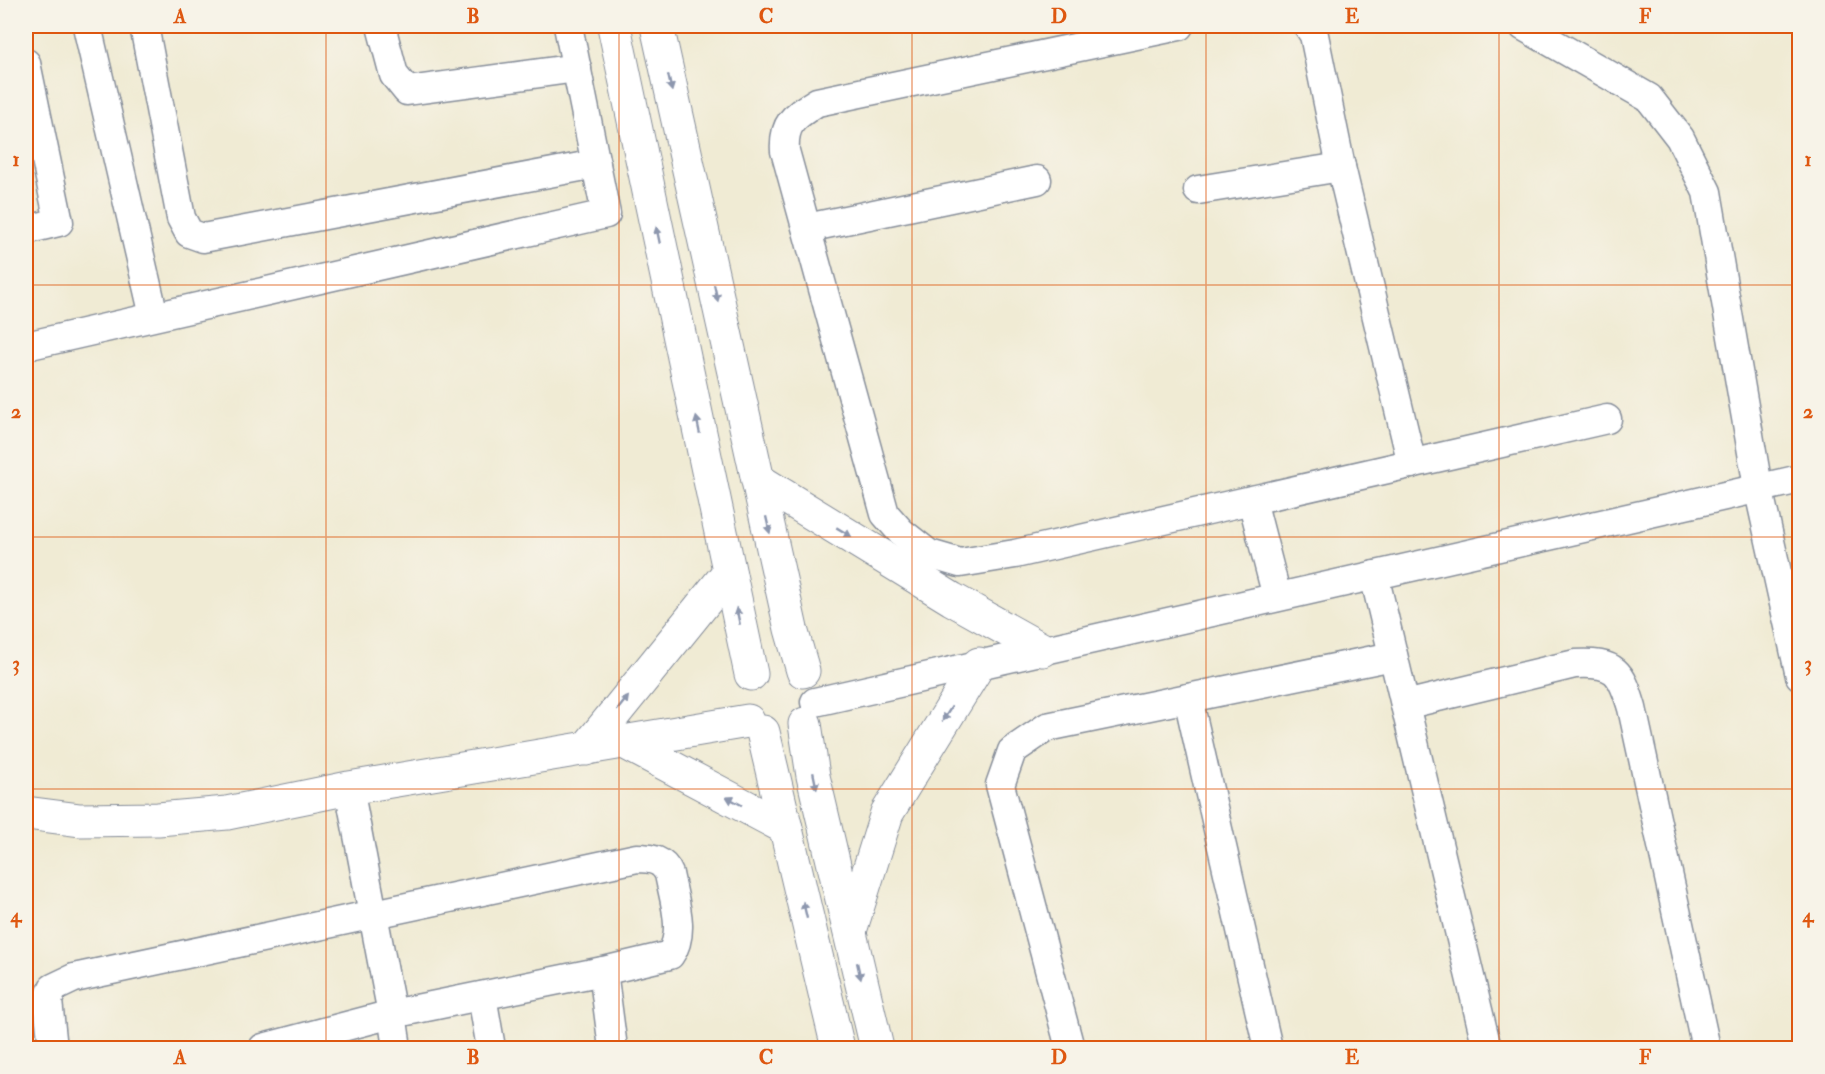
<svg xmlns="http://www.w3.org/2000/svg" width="1825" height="1074" font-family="'IM FELL Double Pica',serif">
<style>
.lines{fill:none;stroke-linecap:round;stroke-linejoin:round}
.street-casing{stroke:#868d99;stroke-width:31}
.secondary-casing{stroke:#868d99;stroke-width:35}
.street{stroke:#fff;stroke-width:28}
.secondary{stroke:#fff;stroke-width:33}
.oneway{fill:#8d97ae}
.grid{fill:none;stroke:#de5710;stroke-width:1.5;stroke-opacity:0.55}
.neatline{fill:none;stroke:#de5710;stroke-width:2}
.grid-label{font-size:20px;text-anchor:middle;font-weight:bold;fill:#de5710}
</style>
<rect width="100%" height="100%" fill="#f7f3e8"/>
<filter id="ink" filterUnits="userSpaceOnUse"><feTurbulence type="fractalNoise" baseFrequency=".0167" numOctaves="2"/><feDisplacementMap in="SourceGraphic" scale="12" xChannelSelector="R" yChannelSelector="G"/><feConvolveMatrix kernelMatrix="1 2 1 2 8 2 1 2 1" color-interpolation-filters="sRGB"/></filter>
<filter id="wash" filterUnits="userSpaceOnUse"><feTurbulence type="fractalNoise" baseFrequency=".008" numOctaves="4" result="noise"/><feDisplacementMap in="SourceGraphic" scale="24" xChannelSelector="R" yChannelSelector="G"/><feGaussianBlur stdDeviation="1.35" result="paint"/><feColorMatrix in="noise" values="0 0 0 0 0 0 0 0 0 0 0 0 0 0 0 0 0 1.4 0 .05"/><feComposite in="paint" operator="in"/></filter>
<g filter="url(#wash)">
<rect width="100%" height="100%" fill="#f0ebd4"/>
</g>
<g filter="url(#ink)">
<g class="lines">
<defs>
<g id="street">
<path d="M87,26L154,316"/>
<path d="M144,26L181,218L189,233L203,238L596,164"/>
<path d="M381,26L394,75L407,91L577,68"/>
<path d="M1179,26L817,102C795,116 783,122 785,151L885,514L901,532L929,554L960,563L1015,554L1252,500"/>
<path d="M1308,26L1314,35L1341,167L1412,464"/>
<path d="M1523,26L1649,98L1680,138L1707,192L1758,487L1800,676"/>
<path d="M26,63L59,222L26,230"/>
<path d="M1198,190L1341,167"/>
<path d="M807,228L1037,180"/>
<path d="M26,346L606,214L568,26"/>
<path d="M1374,575L1487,1048"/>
<path d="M1277,597L1252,500L1607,419"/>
<path d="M1188,698L1268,1048"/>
<path d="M815,702L1800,479"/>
<path d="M1405,705L1575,664C1616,662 1621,671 1632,708L1706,1048"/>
<path d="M349,788L392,1014L603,971L613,1048"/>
<path d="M482,996L491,1048"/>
<path d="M53,1048L48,1001L53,988L74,978L637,858C652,858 663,860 669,874C674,900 686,933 670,955L603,971"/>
<path d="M263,1048L392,1014L397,1048"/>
<path d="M1070,1048L1000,785L1012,751L1047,727L1393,656"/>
</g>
<g id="secondary">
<path d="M614,26L751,674"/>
<path d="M657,26L791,629L803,671"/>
<path d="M758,480L952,599L1043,650"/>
<path d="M805,724L813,776L877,1048"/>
<path d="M763,732L838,1048"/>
<path d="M624,742L786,828"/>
<path d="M586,749L729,572"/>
<path d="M26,813L80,820L158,819L227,813L349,788L748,721"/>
<path d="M850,931L887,813L979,664"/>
</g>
</defs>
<use href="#street" class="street-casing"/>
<use href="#secondary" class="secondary-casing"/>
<use href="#street" class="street"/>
<use href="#secondary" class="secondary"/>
</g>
<defs><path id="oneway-solid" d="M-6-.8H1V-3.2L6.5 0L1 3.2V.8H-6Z" transform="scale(1.5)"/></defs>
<g class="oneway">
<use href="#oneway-solid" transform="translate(670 83) rotate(77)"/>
<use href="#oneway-solid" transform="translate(658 235) rotate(-102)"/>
<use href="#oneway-solid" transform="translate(716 293) rotate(77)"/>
<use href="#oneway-solid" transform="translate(698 425) rotate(-102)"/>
<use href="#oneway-solid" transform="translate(768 525) rotate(77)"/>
<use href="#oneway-solid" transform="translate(844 532) rotate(31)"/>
<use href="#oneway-solid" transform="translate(738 616) rotate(-102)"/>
<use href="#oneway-solid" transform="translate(623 703) rotate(-51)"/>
<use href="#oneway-solid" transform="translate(947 714) rotate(123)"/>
<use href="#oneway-solid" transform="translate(815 781) rotate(78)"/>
<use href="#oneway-solid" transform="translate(734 801) rotate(-152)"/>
<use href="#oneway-solid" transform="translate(805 910) rotate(-103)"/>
<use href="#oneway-solid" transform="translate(859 971) rotate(77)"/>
</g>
</g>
<path class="grid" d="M326,26V1048M619,26V1048M912,26V1048M1206,26V1048M1499,26V1048M26,285H1800M26,537H1800M26,789H1800"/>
<rect width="1825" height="1074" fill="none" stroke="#f7f3e8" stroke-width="66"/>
<rect x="33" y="33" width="1759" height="1008" class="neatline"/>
<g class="grid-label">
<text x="180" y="23">A</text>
<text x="473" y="23">B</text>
<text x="766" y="23">C</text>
<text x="1059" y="23">D</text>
<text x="1352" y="23">E</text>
<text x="1645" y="23">F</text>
<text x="16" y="166">1</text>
<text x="1808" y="166">1</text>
<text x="16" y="418">2</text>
<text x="1808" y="418">2</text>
<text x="16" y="670">3</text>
<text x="1808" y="670">3</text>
<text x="16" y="922">4</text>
<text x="1808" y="922">4</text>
<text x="180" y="1064">A</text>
<text x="473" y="1064">B</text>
<text x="766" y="1064">C</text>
<text x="1059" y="1064">D</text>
<text x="1352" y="1064">E</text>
<text x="1645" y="1064">F</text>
</g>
</svg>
